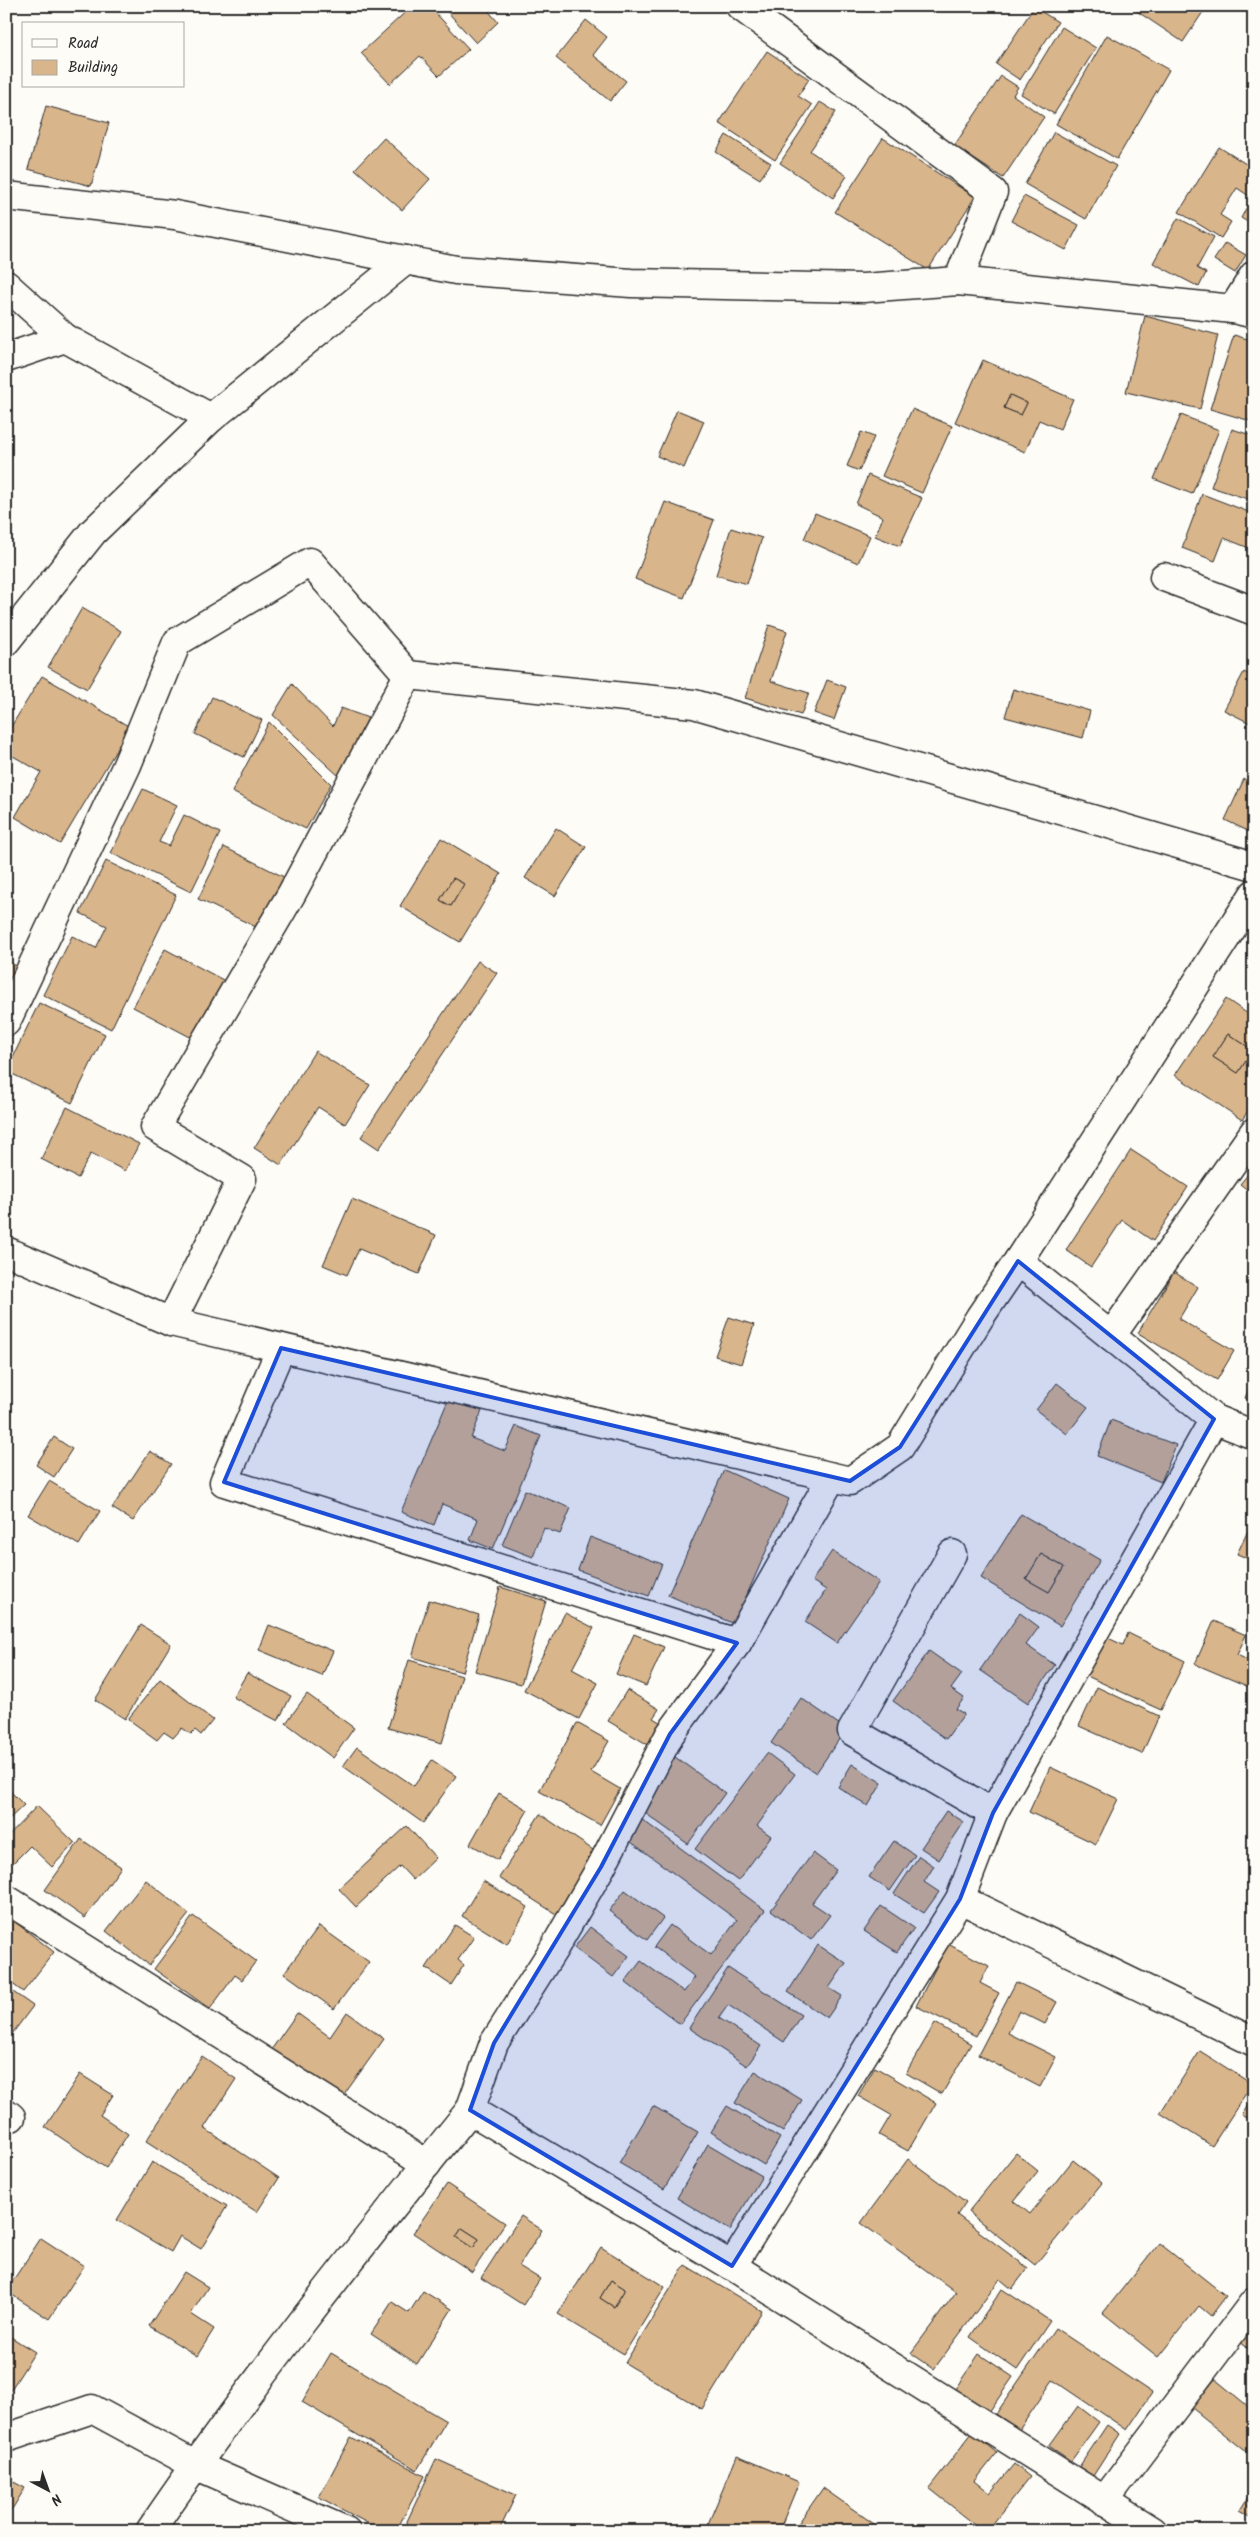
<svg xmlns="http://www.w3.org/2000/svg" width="1260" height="2537" font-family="Kalam,sans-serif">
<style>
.building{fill:#d9b58b;stroke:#2b2b2b;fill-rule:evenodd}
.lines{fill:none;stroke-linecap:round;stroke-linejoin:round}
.minor-casing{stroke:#2b2b2b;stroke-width:31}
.minor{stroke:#fdfcf7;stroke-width:28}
.marked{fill:#1d4ed8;fill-opacity:0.2;stroke:#1d4ed8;stroke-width:4;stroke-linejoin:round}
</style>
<rect width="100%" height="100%" fill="#fdfcf7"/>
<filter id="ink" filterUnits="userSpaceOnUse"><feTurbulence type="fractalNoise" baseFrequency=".02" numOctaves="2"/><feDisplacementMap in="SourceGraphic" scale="10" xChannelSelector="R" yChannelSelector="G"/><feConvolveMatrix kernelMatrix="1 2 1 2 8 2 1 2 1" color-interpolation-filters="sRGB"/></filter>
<g filter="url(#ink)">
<g class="building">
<path d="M412,6H429L469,49L439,76L420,56L390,84L361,53Z"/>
<path d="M446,6H484L498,22L476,43L444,8Z"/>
<path d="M1129,6H1207L1183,42Z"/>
<path d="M1034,7L1058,22L1020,80L996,64Z"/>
<path d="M586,20L607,37L593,55L626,81L610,101L556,58Z"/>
<path d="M1062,27L1096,48L1054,114L1021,94Z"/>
<path d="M1107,35L1169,70L1117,159L1056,124Z"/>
<path d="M767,51L809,79L798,96L812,105L775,160L719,123Z"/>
<path d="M1001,76L1018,87L1013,95L1044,117L1003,178L954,146Z"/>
<path d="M820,102L836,112L810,151L847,176L833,198L780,163Z"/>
<path d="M46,106L109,123L91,186L28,169Z"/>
<path d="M1054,132L1116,166L1086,219L1025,184Z"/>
<path d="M726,135L771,163L760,179L716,152Z"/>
<path d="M384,138L430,179L402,210L355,169Z"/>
<path d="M883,138L975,197L928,270L835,212Z"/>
<path d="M1219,147L1254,169V226L1241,218L1252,198L1237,188L1220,215L1231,222L1221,238L1179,212Z"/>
<path d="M1024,196L1079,225L1066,250L1011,221Z"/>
<path d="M1178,218L1214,237L1197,268L1206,273L1199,287L1153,263Z"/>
<path d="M1225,243L1246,255L1235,273L1214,260Z"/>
<path d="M1145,316L1218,335L1200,409L1126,392Z"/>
<path d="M1234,335L1254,341V422L1210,409Z"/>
<path d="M983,360L1073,399L1060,429L1039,420L1025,452L955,422ZM1010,395L1027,403L1021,415L1004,408Z"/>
<path d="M1010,395L1027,403L1021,415L1004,408Z"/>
<path d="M912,409L952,426L922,493L882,476Z"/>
<path d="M677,410L704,421L684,468L657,456Z"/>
<path d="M1181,415L1219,430L1192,494L1154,479Z"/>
<path d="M1232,429L1254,436V501L1211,487Z"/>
<path d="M861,432L874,437L859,471L847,466Z"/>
<path d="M868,475L922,498L900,546L875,536L883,517L856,504Z"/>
<path d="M1202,494L1254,514V550L1224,538L1215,561L1182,548Z"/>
<path d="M665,502L714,520L684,598L635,579Z"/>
<path d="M815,513L870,536L858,563L804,539Z"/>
<path d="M731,528L762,538L747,584L716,575Z"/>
<path d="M82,608L121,631L87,689L48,667Z"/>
<path d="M769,625L787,631L771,681L809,693L801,715L745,698Z"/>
<path d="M1244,672L1254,677V725L1224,710Z"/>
<path d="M42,676L130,727L60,844L15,817L41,772L6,752V735Z"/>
<path d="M827,680L846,687L834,720L814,713Z"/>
<path d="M292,684L333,726L341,708L368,718L340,777L273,715Z"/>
<path d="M1013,689L1090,711L1083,738L1005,717Z"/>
<path d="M212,697L262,720L244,757L195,734Z"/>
<path d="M269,722L331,784L306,829L232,792Z"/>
<path d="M1244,779L1254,784V834L1225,820Z"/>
<path d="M143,789L177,805L159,842L169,846L184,815L220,833L191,892L111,853Z"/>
<path d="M556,828L586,847L555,896L525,878Z"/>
<path d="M441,838L501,874L460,942L400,906ZM453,878L464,884L451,906L440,900Z"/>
<path d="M224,847L284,877L258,928L198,899Z"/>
<path d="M106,861L176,895L111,1029L43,995L72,936L96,948L107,926L80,913Z"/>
<path d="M453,878L464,884L451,906L440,900Z"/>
<path d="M165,949L225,981L194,1039L133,1007Z"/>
<path d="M6,960L18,967L6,987Z"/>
<path d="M478,961L497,973L379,1149L361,1137Z"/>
<path d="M1226,999L1254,1018V1102L1242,1120L1175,1075ZM1228,1034L1253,1050L1238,1073L1213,1057Z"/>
<path d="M39,1003L105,1034L72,1103L6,1071Z"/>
<path d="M1228,1034L1253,1050L1238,1073L1213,1057Z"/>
<path d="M315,1051L370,1085L345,1124L318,1107L281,1165L254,1148Z"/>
<path d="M67,1107L139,1144L125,1171L91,1153L78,1178L41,1159Z"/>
<path d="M1131,1150L1188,1187L1153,1241L1122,1220L1091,1267L1066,1250Z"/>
<path d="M1254,1167V1195L1240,1184Z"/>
<path d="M352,1199L436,1235L419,1274L359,1249L347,1275L323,1265Z"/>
<path d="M1174,1272L1198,1287L1179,1319L1234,1351L1217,1380L1138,1333Z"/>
<path d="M729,1317L754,1325L741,1364L715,1356Z"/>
<path d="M1254,1377V1402L1245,1398Z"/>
<path d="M1057,1383L1088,1407L1067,1434L1036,1410Z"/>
<path d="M449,1398L482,1411L471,1438L505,1451L516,1426L541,1436L493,1549L470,1540L478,1519L442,1504L434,1525L401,1512Z"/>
<path d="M1111,1420L1176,1445L1161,1482L1097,1456Z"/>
<path d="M54,1437L72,1449L54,1477L36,1465Z"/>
<path d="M150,1451L171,1464L133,1521L112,1508Z"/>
<path d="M724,1470L789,1499L734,1624L668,1595Z"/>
<path d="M49,1481L100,1511L79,1545L28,1515Z"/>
<path d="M525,1490L571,1508L560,1534L544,1528L533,1557L502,1545Z"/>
<path d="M1021,1514L1100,1560L1060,1626L981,1578ZM1041,1554L1064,1567L1049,1592L1026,1579Z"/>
<path d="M1254,1518V1561L1237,1554Z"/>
<path d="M590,1537L662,1564L649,1596L578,1570Z"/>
<path d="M832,1551L879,1582L837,1643L805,1622L826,1590L812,1581Z"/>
<path d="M1041,1554L1064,1567L1049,1592L1026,1579Z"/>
<path d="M500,1587L546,1601L521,1684L475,1671Z"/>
<path d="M429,1600L479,1615L462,1672L412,1657Z"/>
<path d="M565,1613L594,1628L572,1669L598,1683L579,1719L524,1690Z"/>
<path d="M1020,1613L1039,1627L1026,1645L1055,1665L1028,1703L980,1670Z"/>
<path d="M1214,1621L1246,1635L1237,1655L1254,1663V1689L1195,1664Z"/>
<path d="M141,1625L171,1644L125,1719L95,1700Z"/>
<path d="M269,1625L333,1651L322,1676L259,1650Z"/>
<path d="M1128,1633L1185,1661L1161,1710L1087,1676L1106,1637L1123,1645Z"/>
<path d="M634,1634L664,1647L646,1686L616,1674Z"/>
<path d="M929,1651L962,1674L951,1689L964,1698L956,1709L964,1714L946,1739L893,1701Z"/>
<path d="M409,1660L462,1676L442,1743L388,1728Z"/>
<path d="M247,1673L291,1696L278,1721L233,1697Z"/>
<path d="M160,1679L213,1720L201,1735L195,1730L191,1734L182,1728L173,1738L164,1732L157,1740L128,1719Z"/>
<path d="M1097,1687L1159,1716L1142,1754L1079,1726Z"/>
<path d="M627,1690L659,1709L653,1718L663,1724L650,1746L608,1721Z"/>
<path d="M307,1694L354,1728L333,1758L286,1723Z"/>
<path d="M801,1698L846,1729L816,1773L771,1743Z"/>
<path d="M577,1723L609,1741L591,1772L620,1789L600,1825L539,1791Z"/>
<path d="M357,1747L414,1786L432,1760L456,1776L423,1823L343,1766Z"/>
<path d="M767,1753L795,1774L757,1826L771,1836L738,1881L695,1849Z"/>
<path d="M675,1757L725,1793L688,1844L638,1808Z"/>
<path d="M852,1764L882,1783L868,1806L838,1787Z"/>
<path d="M1050,1767L1118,1799L1096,1844L1029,1812Z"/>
<path d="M6,1787L24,1805L6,1822Z"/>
<path d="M499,1793L528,1810L498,1860L470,1844Z"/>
<path d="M37,1806L75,1843L52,1867L30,1846L13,1863L6,1857V1838Z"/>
<path d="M946,1811L964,1822L939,1860L921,1848Z"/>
<path d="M540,1814L596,1852L556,1914L499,1878Z"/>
<path d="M641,1819L765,1910L680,2024L625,1982L641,1961L684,1992L695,1977L654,1947L670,1925L711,1955L737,1920L627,1839Z"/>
<path d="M407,1826L436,1858L413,1880L400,1866L356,1907L339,1889Z"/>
<path d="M81,1839L121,1867L85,1918L45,1890Z"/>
<path d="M894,1841L915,1855L890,1891L869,1877Z"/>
<path d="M813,1853L836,1870L812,1903L830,1915L811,1940L771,1910Z"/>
<path d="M919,1856L934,1866L924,1882L939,1892L924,1913L894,1894Z"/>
<path d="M146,1880L189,1914L149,1965L106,1931Z"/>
<path d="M483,1881L528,1907L507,1944L462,1916Z"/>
<path d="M625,1890L663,1918L647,1940L609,1911Z"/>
<path d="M881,1906L914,1928L897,1952L864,1931Z"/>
<path d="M6,1915L54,1952L23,1992L6,1979Z"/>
<path d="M193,1916L256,1961L242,1980L235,1975L210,2009L154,1969Z"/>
<path d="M455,1925L474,1937L458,1960L464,1965L451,1985L426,1968Z"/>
<path d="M319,1926L369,1962L334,2009L284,1973Z"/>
<path d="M590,1927L629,1956L613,1977L574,1948Z"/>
<path d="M948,1944L989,1966L980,1983L999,1993L976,2036L916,2006Z"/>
<path d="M818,1945L846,1963L829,1988L842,1996L827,2018L788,1992Z"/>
<path d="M728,1968L801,2015L784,2042L728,2005L719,2018L761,2046L747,2066L689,2028Z"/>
<path d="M1016,1982L1057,2002L1045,2024L1019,2011L1008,2033L1056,2057L1040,2087L978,2055Z"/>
<path d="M6,1987L33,2006L6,2042Z"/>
<path d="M347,2012L384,2039L341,2099L271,2050L297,2013L330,2037Z"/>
<path d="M935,2023L971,2044L942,2094L906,2073Z"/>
<path d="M1200,2051L1252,2084L1212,2146L1160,2113Z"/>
<path d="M202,2056L236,2079L204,2128L279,2178L257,2212L146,2141Z"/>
<path d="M875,2067L936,2103L908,2151L879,2135L891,2115L858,2096Z"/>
<path d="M755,2071L802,2100L783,2132L735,2103Z"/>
<path d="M80,2074L113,2095L100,2115L128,2134L106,2168L45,2127Z"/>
<path d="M1254,2095V2122L1242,2115Z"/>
<path d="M653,2106L698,2132L664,2189L619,2163Z"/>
<path d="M727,2106L780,2138L764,2165L711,2132Z"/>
<path d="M708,2144L762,2176L730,2230L677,2198Z"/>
<path d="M1016,2153L1038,2171L1014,2201L1030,2214L1073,2160L1102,2183L1035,2265L968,2212Z"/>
<path d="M908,2159L966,2202L957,2215L1028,2268L1012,2289L1000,2279L934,2369L911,2353L956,2292L861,2223Z"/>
<path d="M152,2162L227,2206L201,2249L180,2236L171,2252L117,2220Z"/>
<path d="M447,2184L505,2223L472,2272L413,2233ZM462,2228L479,2239L473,2248L456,2237Z"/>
<path d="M521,2216L542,2230L519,2266L540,2279L523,2305L481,2278Z"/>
<path d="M462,2228L479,2239L473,2248L456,2237Z"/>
<path d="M41,2238L84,2266L49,2319L6,2291Z"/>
<path d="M1159,2243L1226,2296L1211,2316L1199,2306L1158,2357L1103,2313Z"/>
<path d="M601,2247L665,2287L624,2354L558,2314ZM611,2280L625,2289L614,2307L600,2298Z"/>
<path d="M685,2265L762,2311L702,2409L625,2363Z"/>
<path d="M184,2272L208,2287L191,2314L214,2329L197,2356L149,2326Z"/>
<path d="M611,2280L625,2289L614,2307L600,2298Z"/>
<path d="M1002,2289L1050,2321L1017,2370L970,2337Z"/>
<path d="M423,2291L452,2309L417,2364L371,2334L392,2302L409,2313Z"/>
<path d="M1254,2325V2353L1240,2342Z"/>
<path d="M1055,2328L1152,2393L1127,2430L1053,2380L1019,2430L996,2414Z"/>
<path d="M6,2334L35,2352L6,2397Z"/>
<path d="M331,2353L446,2421L417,2470L302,2402Z"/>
<path d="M979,2354L1013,2377L989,2412L955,2389Z"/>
<path d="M1215,2379L1249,2407L1254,2401V2458L1192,2408Z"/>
<path d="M1078,2406L1099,2422L1071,2461L1049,2446Z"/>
<path d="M1107,2425L1120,2434L1093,2476L1079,2467Z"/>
<path d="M972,2433L997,2453L975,2481L990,2493L1014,2464L1030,2477L987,2531H983L929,2488Z"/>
<path d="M351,2437L425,2476L396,2531H382L319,2497Z"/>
<path d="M737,2456L799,2482L779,2531H705Z"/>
<path d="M436,2459L516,2495L499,2531L403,2530Z"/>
<path d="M6,2478L25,2488L6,2519Z"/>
<path d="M823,2488L884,2531H793Z"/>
<path d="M1254,2488V2518L1240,2510Z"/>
</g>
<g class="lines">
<defs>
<g id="minor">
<path d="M740,6L993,192L958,281"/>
<path d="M6,196L175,215L456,270L631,283L863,288L958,281L1233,309L1254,314"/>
<path d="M6,285L65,338L211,418L406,260"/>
<path d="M1233,309L1254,275"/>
<path d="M6,358L65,338"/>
<path d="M1164,577L1254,611"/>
<path d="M6,641L93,532L211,418"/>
<path d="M6,1022L127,765L177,642L310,562L408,675"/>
<path d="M6,1251L171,1322L850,1481L900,1447L980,1317L1018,1261L1254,894"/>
<path d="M1018,1261L1214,1419L1254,1435"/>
<path d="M171,1322L242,1179L155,1127L292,893L408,675L694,704L1254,866"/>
<path d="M1111,1336L1254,1132"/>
<path d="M281,1348L224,1482L737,1643"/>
<path d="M952,1554L852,1731L993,1813L960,1899L1254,2042"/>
<path d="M993,1813L1214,1419"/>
<path d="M6,1899L427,2164"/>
<path d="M470,2110L494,2043L553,1950L601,1867L670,1734L737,1643L832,1477"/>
<path d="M6,2113L11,2117"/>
<path d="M732,2266L960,1899"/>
<path d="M6,2438L92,2409L195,2465L346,2531"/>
<path d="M1104,2501L1254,2302"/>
<path d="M150,2531C249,2385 360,2247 470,2110L732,2266L1153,2531"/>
</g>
</defs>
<use href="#minor" class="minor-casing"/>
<use href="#minor" class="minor"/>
</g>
</g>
<path class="marked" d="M1018,1261L1214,1419L993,1813L960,1899L732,2266L470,2110L494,2043L601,1867L670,1734L737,1643L224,1482L281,1348L850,1481L900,1447Z"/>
<rect width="1260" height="2537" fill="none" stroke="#fdfcf7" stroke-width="25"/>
<rect x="12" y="12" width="1235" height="2512" fill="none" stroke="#2b2b2b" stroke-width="2" filter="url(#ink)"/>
<rect x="22" y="22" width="162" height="65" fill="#fdfcf7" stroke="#a9a8a5"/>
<rect x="32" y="39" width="25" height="8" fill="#fdfcf7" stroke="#a9a8a5"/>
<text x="68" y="48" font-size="15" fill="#2b2b2b">Road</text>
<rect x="32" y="60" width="25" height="15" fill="#d9b58b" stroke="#a9a8a5"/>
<text x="68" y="72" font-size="15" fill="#2b2b2b">Building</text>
<g transform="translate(48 2490) rotate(139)" stroke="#fdfcf7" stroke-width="4" paint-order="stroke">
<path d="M0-4L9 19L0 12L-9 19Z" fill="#2b2b2b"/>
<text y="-8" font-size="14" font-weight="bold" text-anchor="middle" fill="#2b2b2b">N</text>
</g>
</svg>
